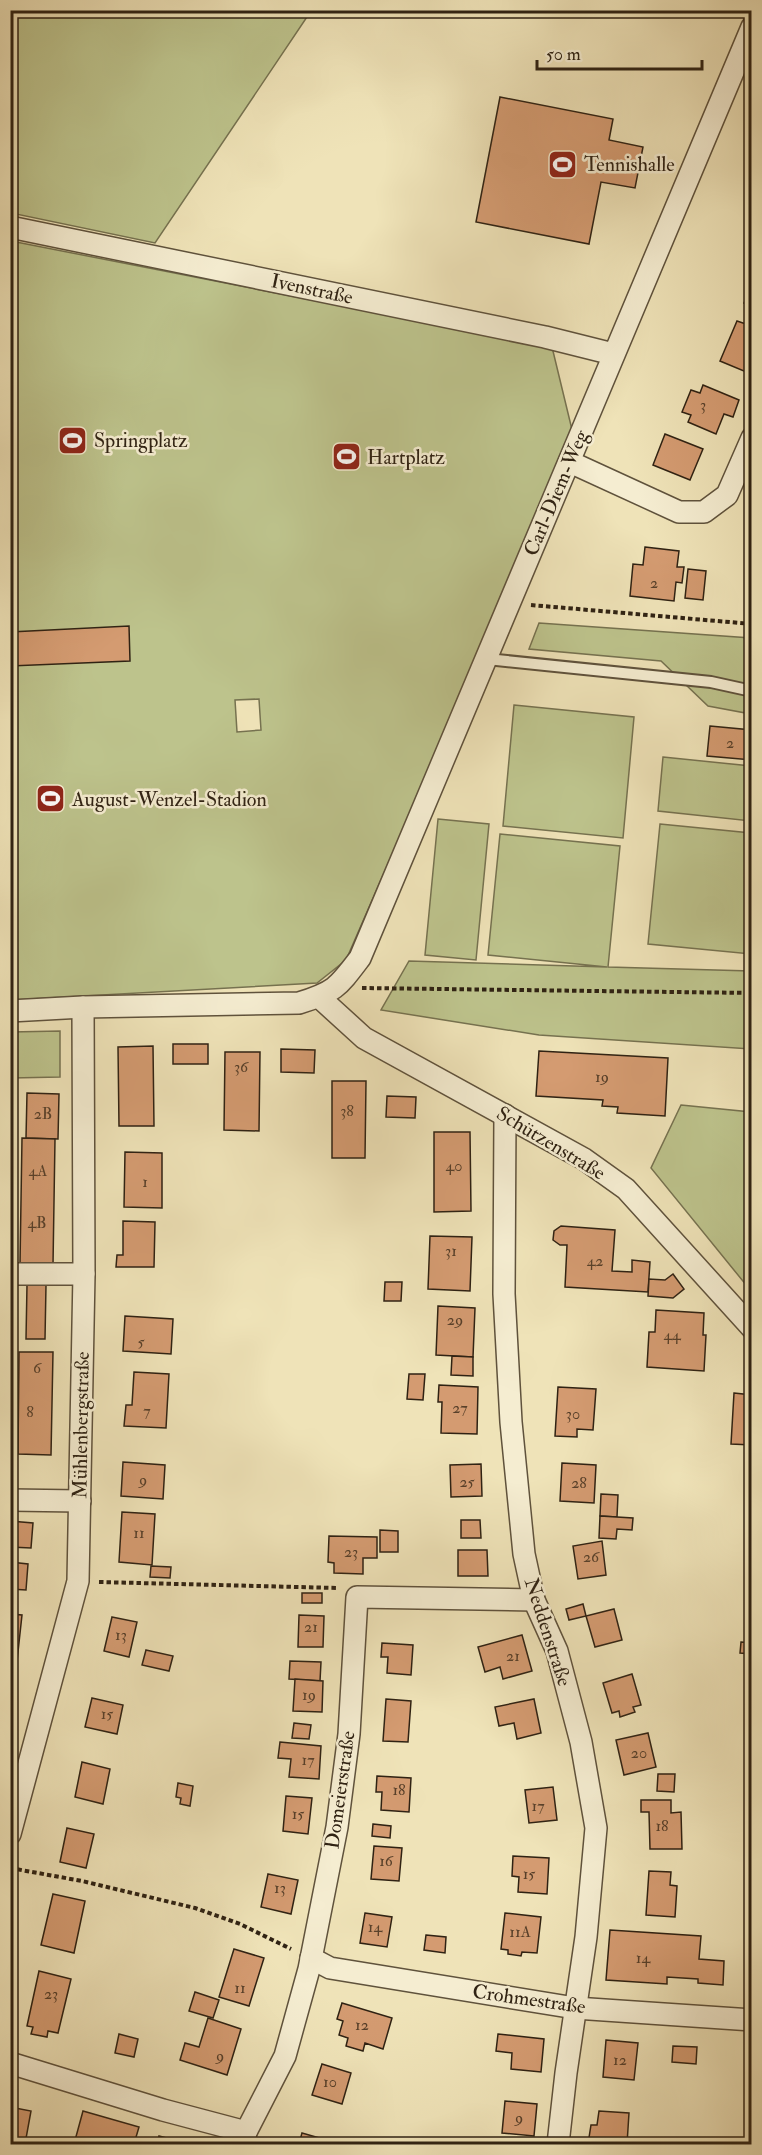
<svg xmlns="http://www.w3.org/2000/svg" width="762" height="2155" font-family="'IM FELL Double Pica',serif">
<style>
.green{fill:#bdc38c;stroke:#767250;stroke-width:1.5;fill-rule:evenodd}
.building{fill:#d49b71;stroke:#2f2213;stroke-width:1.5}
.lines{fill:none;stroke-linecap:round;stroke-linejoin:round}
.service-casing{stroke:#5f523c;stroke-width:14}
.minor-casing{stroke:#5f523c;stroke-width:24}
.path{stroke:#2f2213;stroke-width:4;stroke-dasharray:4.5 3;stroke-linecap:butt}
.service{stroke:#f5edd1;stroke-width:10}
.minor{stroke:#f5edd1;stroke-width:21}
.labels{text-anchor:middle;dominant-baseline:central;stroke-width:5;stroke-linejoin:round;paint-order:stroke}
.number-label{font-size:16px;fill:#58402a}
.poi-label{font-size:20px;fill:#2f2213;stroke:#f5edd1;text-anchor:start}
.street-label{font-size:20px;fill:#2f2213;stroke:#f5edd1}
</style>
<rect width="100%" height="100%" fill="#efe3b8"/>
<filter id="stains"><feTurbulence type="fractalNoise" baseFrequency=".00333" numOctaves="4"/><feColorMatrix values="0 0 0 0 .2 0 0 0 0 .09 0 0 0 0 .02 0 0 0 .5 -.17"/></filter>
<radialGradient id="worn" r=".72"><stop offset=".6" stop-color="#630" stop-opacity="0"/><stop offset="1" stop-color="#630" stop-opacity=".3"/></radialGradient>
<g class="green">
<path d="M11,10H311V11L155,243L11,213Z"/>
<path d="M11,241L552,347L574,438L346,960L317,983L11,1000ZM259,699L261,730L237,732L235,700Z"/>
<path d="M539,623L751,638V714L708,706L661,661L529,649Z"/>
<path d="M514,705L634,717L623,838L503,826Z"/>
<path d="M663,757L751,766V821L658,811Z"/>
<path d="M438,819L489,824L476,960L425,955Z"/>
<path d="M660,824L751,833V954L648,944Z"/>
<path d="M500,834L620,846L608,967L751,971V1049L539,1035L381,1010L409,961L607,967L488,955Z"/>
<path d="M60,1031V1077L11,1078V1032Z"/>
<path d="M681,1105L751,1112V1291L651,1168Z"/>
</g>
<g class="building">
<path d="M500,97L613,119L609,140L643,147L635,188L601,182L589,244L476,222Z"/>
<path d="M752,284V306L744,303Z"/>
<path d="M737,321L752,326L751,374L720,361Z"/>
<path d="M703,385L739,400L733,417L724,414L716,434L688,422L691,415L682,412L691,390L700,393Z"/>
<path d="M665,434L703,449L690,480L653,465Z"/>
<path d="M645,547L679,551L677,567H684L682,583L676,582L674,601L630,596L633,564L643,565Z"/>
<path d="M688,569L706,571L703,600L685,598Z"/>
<path d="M129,626L130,661L10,666V632Z"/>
<path d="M710,726L752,730V760L707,756Z"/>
<rect x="173" y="1044" width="35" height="20"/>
<path d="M153,1046L154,1126H119L118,1047Z"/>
<path d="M281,1049L315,1050L314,1073L281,1072Z"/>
<path d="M539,1051L668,1058L665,1116L617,1113L618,1107L602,1106L603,1100L536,1096Z"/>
<path d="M225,1052H260L259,1131L224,1130Z"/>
<path d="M332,1081H366L365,1158H332Z"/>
<path d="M27,1093L59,1094L58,1139L26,1138Z"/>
<path d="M387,1096L416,1097L415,1118L386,1117Z"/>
<path d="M434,1132H470L471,1211L434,1212Z"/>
<path d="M22,1138L55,1139L53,1265L20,1264Z"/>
<path d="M125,1152L162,1153V1208L124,1207Z"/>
<path d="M123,1221L155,1222L154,1267H116L117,1255H123Z"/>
<path d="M561,1226L615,1230L612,1271L632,1272V1260L650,1262L648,1292L565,1287L567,1245H560L553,1240L554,1231Z"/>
<path d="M430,1236L472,1237L470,1291L428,1289Z"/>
<path d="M673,1274L684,1289L673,1298L648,1296L649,1279L665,1280Z"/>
<path d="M385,1282H402L401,1301H384Z"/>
<path d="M27,1285H46L45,1339H26Z"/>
<path d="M438,1306L475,1308L473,1357L436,1355Z"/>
<path d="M656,1310L704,1313L703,1335H706L704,1371L647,1367L649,1332H655Z"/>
<path d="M125,1316L173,1319L171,1354L123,1351Z"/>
<path d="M19,1352H53L51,1455L18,1454Z"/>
<path d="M452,1356L473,1357V1376L451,1375Z"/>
<path d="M134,1372L169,1374L166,1428L124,1426L126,1405H132Z"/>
<path d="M409,1374H425L423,1400L407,1399Z"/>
<path d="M439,1385L478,1387L477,1434L441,1433L442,1402H438Z"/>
<path d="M558,1387L596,1389L593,1430L577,1429V1437L555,1436Z"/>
<path d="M734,1393L752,1395V1445L731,1444Z"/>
<path d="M123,1462L165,1465L163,1499L121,1496Z"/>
<path d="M562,1463L596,1465L594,1503L560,1501Z"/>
<path d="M481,1464L482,1496L451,1497L450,1465Z"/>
<path d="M601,1494L618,1495L617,1517L600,1516Z"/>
<path d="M122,1512L155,1514L152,1565L119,1562Z"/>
<path d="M600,1516L633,1518L632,1530L617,1529L616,1539L599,1538Z"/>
<path d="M461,1520H480L481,1538H461Z"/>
<path d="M10,1521L33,1523L31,1548L10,1547Z"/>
<path d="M380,1530L398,1531V1552H380Z"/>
<path d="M329,1536L377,1537V1558H363V1574L334,1573V1563L328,1562Z"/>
<path d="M602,1541L606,1575L578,1579L573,1546Z"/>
<path d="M458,1550H487L488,1576H458Z"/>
<path d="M10,1562L28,1564L26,1590L10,1589Z"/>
<path d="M151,1566L171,1567L170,1578L150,1577Z"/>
<rect x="302" y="1593" width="20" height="10"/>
<path d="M583,1604L586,1616L569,1620L566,1609Z"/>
<path d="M614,1609L622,1640L595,1647L586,1616Z"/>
<path d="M10,1614L22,1615L17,1661L10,1660Z"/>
<path d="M299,1615L324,1616L323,1647H298Z"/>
<path d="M112,1617L137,1622L129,1657L104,1651Z"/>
<path d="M522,1635L532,1671L503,1679L500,1667L485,1672L478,1647Z"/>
<path d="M741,1642L752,1643V1654L740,1653Z"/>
<path d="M382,1643L413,1645L411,1675L387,1673L388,1657H381Z"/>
<path d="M146,1650L173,1656L169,1671L142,1665Z"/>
<path d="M290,1661L321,1662L320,1681L289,1679Z"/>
<path d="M632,1674L641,1705L633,1707L635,1712L620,1717L619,1711L612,1713L603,1683Z"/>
<path d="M295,1679L323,1681L322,1712L293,1711Z"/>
<path d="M92,1698L123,1705L117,1734L85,1727Z"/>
<path d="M386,1699L411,1701L408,1742L383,1741Z"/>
<path d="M534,1699L541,1733L517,1739L514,1723L499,1726L495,1707Z"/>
<path d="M294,1723L311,1725L309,1739L292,1738Z"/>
<path d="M648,1733L656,1767L624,1775L616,1740Z"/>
<path d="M280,1742L321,1746L319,1779L289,1777L291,1759L278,1758Z"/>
<path d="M82,1762L110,1769L103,1804L75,1797Z"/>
<path d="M658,1774H675L674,1792L657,1791Z"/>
<path d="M377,1776L411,1778L409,1812L381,1810L382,1792H376Z"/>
<path d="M178,1783L193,1786L190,1806L180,1804L181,1798L176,1797Z"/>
<path d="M553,1787L557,1820L529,1823L525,1790Z"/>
<path d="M286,1796L312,1798L308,1834L283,1831Z"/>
<path d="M641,1800H671V1813L681,1812L682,1849H650L649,1812H641Z"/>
<path d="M373,1824L391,1826L390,1838L372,1836Z"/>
<path d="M67,1828L94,1834L86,1868L60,1862Z"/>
<path d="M374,1846L402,1848L399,1881L371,1879Z"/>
<path d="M513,1856L549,1858L547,1894L518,1892L519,1877L512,1876Z"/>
<path d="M649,1871L671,1872L670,1885L677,1886L675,1917L646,1915Z"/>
<path d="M268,1874L298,1880L291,1914L261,1907Z"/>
<path d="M53,1894L85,1901L74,1953L41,1945Z"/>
<path d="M365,1913L392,1917L387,1947L360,1943Z"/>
<path d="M505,1913L541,1917L537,1953L522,1952L521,1956L508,1954V1950L501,1949Z"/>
<path d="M610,1930L701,1936L699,1959L724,1961L723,1985L698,1983V1979L667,1977V1984L606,1980Z"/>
<path d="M426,1935L446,1937L445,1953L424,1950Z"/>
<path d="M234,1949L264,1958L249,2006L219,1997Z"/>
<path d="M39,1971L71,1979L58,2033L48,2031L47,2037L31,2034L33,2027L27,2026Z"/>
<path d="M195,1992L219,2000L213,2018L189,2011Z"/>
<path d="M342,2003L392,2018L383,2049L365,2043L363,2051L346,2046L348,2038L339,2035L343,2021L337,2019Z"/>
<path d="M208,2018L241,2029L227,2075L180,2060L185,2043L199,2047Z"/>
<path d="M119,2034L138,2039L134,2057L115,2053Z"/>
<path d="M498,2034L544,2039L541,2072L511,2069L512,2053L496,2051Z"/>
<path d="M606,2040L638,2043L634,2080L603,2077Z"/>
<path d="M673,2046L697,2047L696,2064L672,2062Z"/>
<path d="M322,2064L351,2073L342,2104L312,2095Z"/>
<path d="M505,2101L537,2104L534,2136L502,2133Z"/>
<path d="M10,2107L31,2111L25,2144H10Z"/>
<path d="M83,2111L139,2127L134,2144H74Z"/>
<path d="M599,2111L629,2113L627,2144H588L591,2125H597Z"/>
<path d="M302,2133L330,2141L329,2144H299Z"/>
<path d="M159,2136L190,2144H157Z"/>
</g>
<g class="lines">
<defs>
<path id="service" d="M487,659L711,682L752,691"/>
<g id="minor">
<path d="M10,227L545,337L613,354"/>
<path d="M570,462L679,512H704L727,495L752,438"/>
<path d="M319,997L364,1038L584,1159L626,1189L752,1328"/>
<path d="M10,1011L83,1007L299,1003C335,992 338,987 360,958L752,27"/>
<path d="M505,1115L504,1294L511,1422L524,1554L534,1600L557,1651L581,1742L596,1828L586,1937L566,2073L558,2144"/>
<path d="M10,1274H84"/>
<path d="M10,1500L80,1501"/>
<path d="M10,1834L78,1581L84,1274L83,1007"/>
<path d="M311,1958L330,1968L575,2008L752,2020"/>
<path d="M10,2063L163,2110L246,2132"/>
<path d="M243,2144L246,2132L285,2056L309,1969L337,1827L349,1734L357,1597L534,1600"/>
</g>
</defs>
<use href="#service" class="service-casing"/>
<use href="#minor" class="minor-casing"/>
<g class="path">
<path d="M531,605L752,624"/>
<path d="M362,988L752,993"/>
<path d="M99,1582L338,1588"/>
<path d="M10,1868L82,1881L195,1908L240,1924L291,1949"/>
</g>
<use href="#service" class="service"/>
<use href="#minor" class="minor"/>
</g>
<defs>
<symbol id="stadium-square" viewBox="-11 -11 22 22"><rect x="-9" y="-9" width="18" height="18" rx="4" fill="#8f2418" stroke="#f5edd1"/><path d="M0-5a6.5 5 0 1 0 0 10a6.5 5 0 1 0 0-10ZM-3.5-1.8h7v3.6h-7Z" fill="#fff"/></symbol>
</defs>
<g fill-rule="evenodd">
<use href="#stadium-square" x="546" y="148" width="33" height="33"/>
<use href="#stadium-square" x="56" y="424" width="33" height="33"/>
<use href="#stadium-square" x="330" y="440" width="33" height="33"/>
<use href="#stadium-square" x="34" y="782" width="33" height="33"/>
</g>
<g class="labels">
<g class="number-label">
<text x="703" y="405">3</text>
<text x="654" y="583">2</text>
<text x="730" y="743">2</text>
<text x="241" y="1067">36</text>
<text x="602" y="1077">19</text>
<text x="347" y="1111">38</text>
<text x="43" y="1114">2B</text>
<text x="454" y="1166">40</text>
<text x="38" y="1171">4A</text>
<text x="145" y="1182">1</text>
<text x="37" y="1223">4B</text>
<text x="451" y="1251">31</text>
<text x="595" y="1261">42</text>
<text x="455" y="1320">29</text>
<text x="672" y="1335">44</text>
<text x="141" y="1342">5</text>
<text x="37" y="1368">6</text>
<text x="460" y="1408">27</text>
<text x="147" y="1411">7</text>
<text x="30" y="1412">8</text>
<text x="573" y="1414">30</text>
<text x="143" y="1480">9</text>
<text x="467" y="1482">25</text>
<text x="579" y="1483">28</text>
<text x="139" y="1533">11</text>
<text x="351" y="1552">23</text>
<text x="591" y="1557">26</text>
<text x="311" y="1627">21</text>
<text x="121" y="1635">13</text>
<text x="513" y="1656">21</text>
<text x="309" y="1695">19</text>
<text x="107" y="1714">15</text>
<text x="639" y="1753">20</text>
<text x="308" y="1760">17</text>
<text x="399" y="1790">18</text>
<text x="538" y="1806">17</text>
<text x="298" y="1814">15</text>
<text x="662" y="1826">18</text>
<text x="386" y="1861">16</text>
<text x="529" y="1874">15</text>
<text x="280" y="1888">13</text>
<text x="375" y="1927">14</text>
<text x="520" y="1932">11A</text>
<text x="643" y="1958">14</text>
<text x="240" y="1988">11</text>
<text x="51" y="1994">23</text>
<text x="362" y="2025">12</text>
<text x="220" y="2056">9</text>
<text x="620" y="2060">12</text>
<text x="330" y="2082">10</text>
<text x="519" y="2118">9</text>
</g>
<g class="poi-label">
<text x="584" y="164">Tennishalle</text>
<text x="94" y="440">Springplatz</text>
<text x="367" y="457">Hartplatz</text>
<text x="72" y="799">August-Wenzel-Stadion</text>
</g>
<g class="street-label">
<text transform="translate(312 289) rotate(12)">Ivenstraße</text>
<text transform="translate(556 493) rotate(-67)">Carl-Diem-Weg</text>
<text transform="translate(551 1143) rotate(31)">Schützenstraße</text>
<text transform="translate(81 1425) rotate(-89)">Mühlenbergstraße</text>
<text transform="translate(548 1632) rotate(72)">Neddenstraße</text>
<text transform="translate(340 1790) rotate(-82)">Domeierstraße</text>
<text transform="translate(529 1999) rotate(8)">Crohmestraße</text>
</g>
</g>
<rect width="762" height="2155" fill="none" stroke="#efe3b8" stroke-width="36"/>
<rect x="12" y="12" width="738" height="2131" fill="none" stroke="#2f2213" stroke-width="3"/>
<rect x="18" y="18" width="726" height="2119" fill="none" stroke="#2f2213" stroke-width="1.5"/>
<path d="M537 60v9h165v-9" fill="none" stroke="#2f2213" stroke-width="3"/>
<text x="546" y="60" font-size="18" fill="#2f2213" stroke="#f5edd1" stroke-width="4.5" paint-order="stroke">50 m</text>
<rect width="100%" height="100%" filter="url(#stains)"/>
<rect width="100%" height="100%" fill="url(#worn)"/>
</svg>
